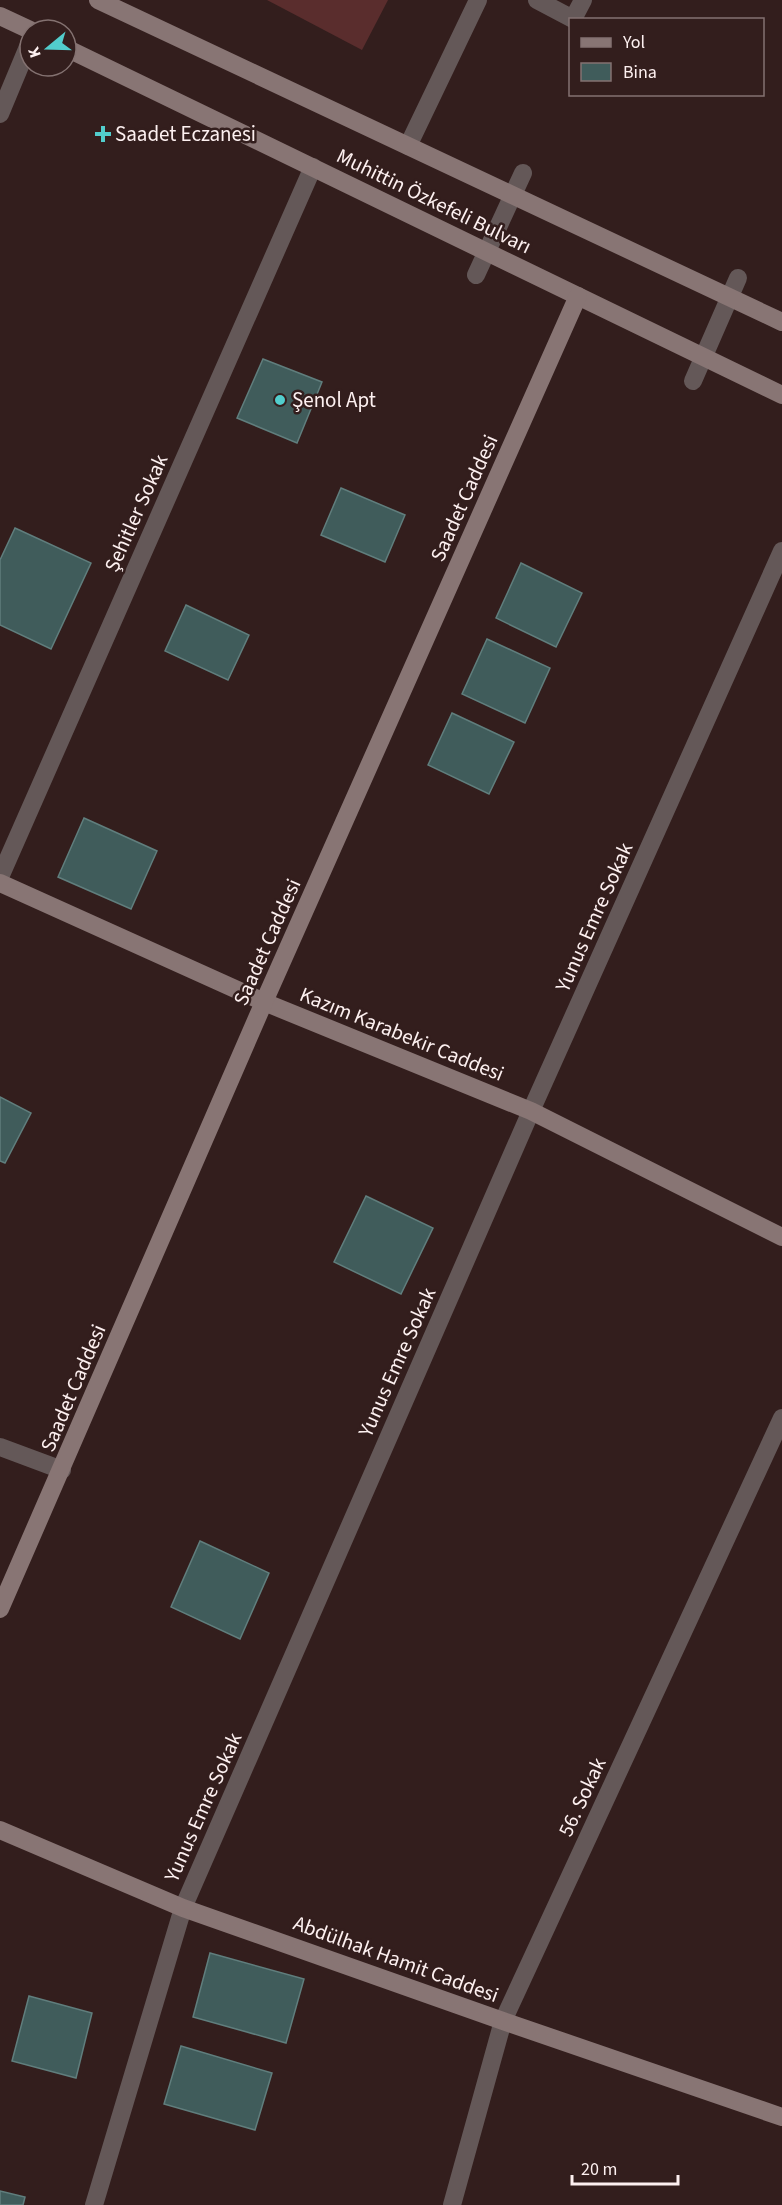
<svg xmlns="http://www.w3.org/2000/svg" width="782" height="2205" font-family="'Source Sans 3',sans-serif">
<style>
.green{fill:#5a2d2d}
.building{fill:#405c5b;stroke:#607e7d;stroke-width:1.5}
.lines{fill:none;stroke-linecap:round;stroke-linejoin:round}
.lane{stroke:#645858;stroke-width:18}
.street{stroke:#645858;stroke-width:18}
.secondary{stroke:#887574;stroke-width:18}
.poi-dot{fill:#52cdcc;stroke:#331e1d;stroke-width:2}
.labels{text-anchor:middle;dominant-baseline:central;stroke-width:5;stroke-linejoin:round;paint-order:stroke}
.poi-label{font-size:21px;fill:#fdf0f0;stroke:#331e1d;text-anchor:start}
.street-label{font-size:21px;fill:#fdf0f0;stroke:#331e1d}
</style>
<rect width="100%" height="100%" fill="#331e1d"/>
<path class="green" d="M267,0H388L362,50Z"/>
<g class="building">
<path d="M263,359L322,382L297,443L237,418Z"/>
<path d="M341,488L405,515L385,562L321,535Z"/>
<path d="M15,528L91,563L51,649L0,625V560Z"/>
<path d="M521,563L582,593L556,647L496,618Z"/>
<path d="M186,605L249,635L228,680L165,651Z"/>
<path d="M487,639L550,668L525,723L462,694Z"/>
<path d="M452,713L514,742L489,794L428,765Z"/>
<path d="M84,818L157,851L131,909L58,877Z"/>
<path d="M0,1097L31,1113L5,1163L0,1161Z"/>
<path d="M366,1196L433,1228L401,1294L334,1262Z"/>
<path d="M200,1541L269,1573L240,1639L171,1607Z"/>
<path d="M210,1953L304,1979L286,2043L193,2017Z"/>
<path d="M29,1996L92,2013L76,2078L12,2061Z"/>
<path d="M181,2046L272,2073L255,2130L164,2104Z"/>
<path d="M0,2191L25,2197L23,2205H0Z"/>
</g>
<g class="lines">
<g class="lane">
<path d="M537,0L573,19L583,0"/>
<path d="M408,146L478,0"/>
</g>
<g class="street">
<path d="M0,114L30,42"/>
<path d="M476,275L523,173"/>
<path d="M693,381L738,278"/>
<path d="M0,877L313,167"/>
<path d="M0,1447L62,1470"/>
<path d="M94,2205L183,1908L531,1111L782,551"/>
<path d="M452,2205L503,2021L782,1418"/>
</g>
<g class="secondary">
<path d="M98,0L782,322"/>
<path d="M0,16L30,30"/>
<path d="M66,48L782,395"/>
<path d="M0,883L264,1002L531,1111L782,1237"/>
<path d="M0,1609L264,1002L578,296"/>
<path d="M0,1830L183,1908L503,2021L782,2117"/>
</g>
</g>
<g class="poi-dot">
<path d="M100 125h6v6h6v6h-6v6h-6v-6h-6v-6h6z"/>
<circle cx="280" cy="400" r="6"/>
</g>
<g class="labels">
<g class="poi-label">
<text x="115" y="134">Saadet Eczanesi</text>
<text x="292" y="400">Şenol Apt</text>
</g>
<g class="street-label">
<text transform="translate(434 201) rotate(26)">Muhittin Özkefeli Bulvarı</text>
<text transform="translate(464 498) rotate(-66)">Saadet Caddesi</text>
<text transform="translate(136 513) rotate(-66)">Şehitler Sokak</text>
<text transform="translate(594 917) rotate(-66)">Yunus Emre Sokak</text>
<text transform="translate(267 942) rotate(-66)">Saadet Caddesi</text>
<text transform="translate(402 1034) rotate(22)">Kazım Karabekir Caddesi</text>
<text transform="translate(397 1362) rotate(-66)">Yunus Emre Sokak</text>
<text transform="translate(73 1388) rotate(-67)">Saadet Caddesi</text>
<text transform="translate(582 1797) rotate(-65)">56. Sokak</text>
<text transform="translate(203 1807) rotate(-66)">Yunus Emre Sokak</text>
<text transform="translate(396 1959) rotate(20)">Abdülhak Hamit Caddesi</text>
</g>
</g>
<rect x="569" y="18" width="195" height="78" fill="#331e1d" stroke="#847271" stroke-width="1.5"/>
<rect x="581" y="38" width="30" height="9" fill="#887574" stroke="#847271" stroke-width="1.5"/>
<text x="623" y="48" font-size="18" fill="#fdf0f0">Yol</text>
<rect x="581" y="63" width="30" height="18" fill="#405c5b" stroke="#847271" stroke-width="1.5"/>
<text x="623" y="78" font-size="18" fill="#fdf0f0">Bina</text>
<g transform="translate(48 48) rotate(251)"><circle r="28" fill="#331e1d" stroke="#847271" stroke-width="1.5"/>
<path d="M0-4.5L10 22L0 15L-10 22Z" fill="#52cdcc"/>
<text y="-9" font-size="16" font-weight="bold" text-anchor="middle" fill="#fdf0f0">K</text>
</g>
<path d="M572 2175v9h106v-9" fill="none" stroke="#fdf0f0" stroke-width="3"/>
<text x="581" y="2175" font-size="18" fill="#fdf0f0" stroke="#331e1d" stroke-width="4.5" paint-order="stroke">20 m</text>
</svg>
